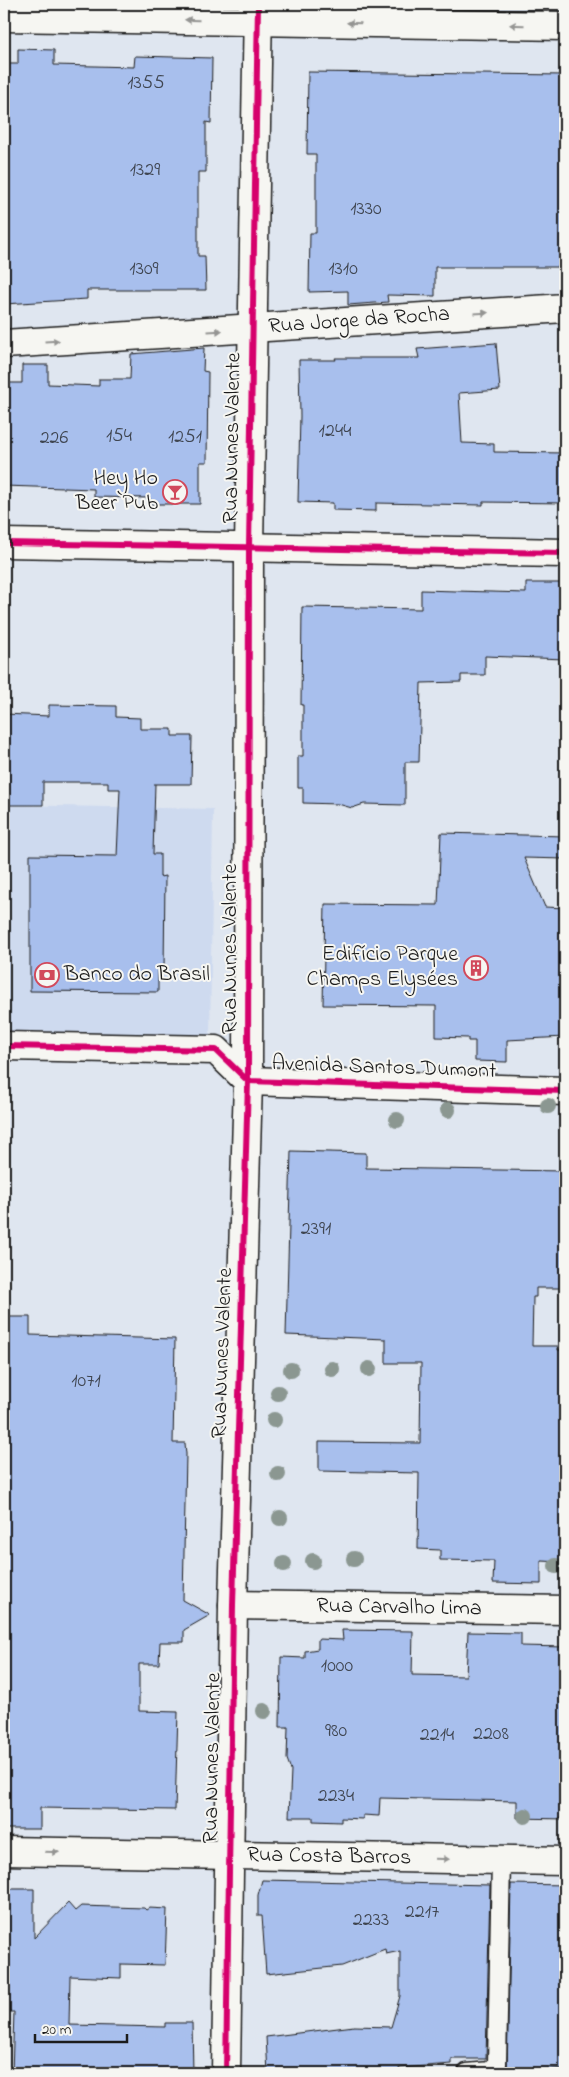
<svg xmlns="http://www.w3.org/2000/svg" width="569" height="2077" font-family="'Indie Flower',sans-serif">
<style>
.built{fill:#cedaef}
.building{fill:#a8bfed;stroke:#1c1c1c}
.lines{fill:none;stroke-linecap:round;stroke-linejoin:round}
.lane-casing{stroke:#1c1c1c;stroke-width:21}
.street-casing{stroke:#1c1c1c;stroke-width:31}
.secondary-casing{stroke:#1c1c1c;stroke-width:31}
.primary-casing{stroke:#1c1c1c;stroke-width:31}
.lane{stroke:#f6f6f2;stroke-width:18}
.street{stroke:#f6f6f2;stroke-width:28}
.secondary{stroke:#f6f6f2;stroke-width:28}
.primary{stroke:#f6f6f2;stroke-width:28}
.cycleway-casing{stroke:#f6f6f2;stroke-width:9}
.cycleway{stroke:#d6006c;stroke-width:6}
.tree{fill:#8b9791}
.oneway{fill:#949492}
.labels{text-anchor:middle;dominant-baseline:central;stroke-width:4;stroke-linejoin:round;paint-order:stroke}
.number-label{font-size:20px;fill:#3f4550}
.street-label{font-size:22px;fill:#1c1c1c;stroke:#f6f6f2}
.poi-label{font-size:22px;fill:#1c1c1c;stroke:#f6f6f2;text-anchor:end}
</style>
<rect width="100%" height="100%" fill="#dfe6f0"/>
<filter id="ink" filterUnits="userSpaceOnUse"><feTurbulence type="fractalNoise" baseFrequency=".02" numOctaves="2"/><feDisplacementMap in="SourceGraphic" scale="10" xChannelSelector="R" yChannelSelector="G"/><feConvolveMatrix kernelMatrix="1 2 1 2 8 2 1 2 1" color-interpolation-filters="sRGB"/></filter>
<g filter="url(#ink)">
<path class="built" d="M4,805L213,809L210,1040L4,1038Z"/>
<g class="building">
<path d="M18,49L54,50V65L134,67L135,56L212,58L211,123L206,122V172H198V256H205L206,290H87V299L4,304V64H18Z"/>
<path d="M308,72L565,75V251H560L559,267H435V296L387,295L388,302L348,305V291L309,292L310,233H316V154H307Z"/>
<path d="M496,343L500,390L459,393L462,443L494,444V452L565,453V503L483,502V505L376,503V511L333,510V503L298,502L300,416L299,360H336L335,358H419L417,349Z"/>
<path d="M204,348L203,371L208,372L207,462H200V504H150V498L94,497V489L4,486V383H22V365H48V384L99,386V379H130L131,354Z"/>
<path d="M526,583H565V659L485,656V675H461V682L421,683L419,762H405V805L364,804L352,808L338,804L303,803V788H298V756H303V705H301L302,607L421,609V590L526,593Z"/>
<path d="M49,705L116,706V717L140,718V729H172V736H192L191,784H155L153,854H160V877L165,876L164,970H158V992L30,991V855L117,856L120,789H108V782H43V805H4V714L49,716Z"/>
<path d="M441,833L565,836V859L524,858L545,907L565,908V1037L507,1040V1062L475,1061V1041H468V1038L436,1037V1006L323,1005L325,904L438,905Z"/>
<path d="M291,1151L366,1153V1168L565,1171V1288H536V1297H533L532,1346H558V1350H565V1562L541,1561V1584L493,1583L494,1561L440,1560V1550L418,1549L419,1473L319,1471V1442L420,1443L421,1363H386V1339L286,1335Z"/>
<path d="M4,1317H30V1335L175,1339L173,1443H185L186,1454L183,1600L210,1615L184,1630V1642H160L159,1664H139V1711L178,1712L175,1810L40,1808V1829H4Z"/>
<path d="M342,1630L413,1631L412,1675L466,1676L468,1632L521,1633V1646L565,1647V1819L517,1818V1801L380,1798L379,1816L363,1815V1819L341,1818V1822L313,1821V1817H289L291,1770L287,1759L288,1727H280L281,1657L305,1658V1651L318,1649V1639L343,1640Z"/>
<path d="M262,1880L490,1885L486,2059H452V2064L399,2068L400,2073H268L266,2037L354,2026L391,2027L400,1996V1951L386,1954L385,1949L342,1966L266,1974L262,1916H258V1895Z"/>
<path d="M511,1884L565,1885V2068L507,2073Z"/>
<path d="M6,1889H34V1938L68,1903L75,1911L81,1906L144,1908L146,1910L149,1908L167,1909L165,1965L121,1964V1978L70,1976L69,2025L165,2027V2023H192L193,2073H12L14,2012H4V1898H6Z"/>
</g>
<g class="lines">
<defs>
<path id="lane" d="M467,2073L490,2071L497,2064L501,1860"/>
<g id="street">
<path d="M4,344L565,308"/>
<path d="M4,543L565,553"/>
<path d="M233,1605L565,1610"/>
<path d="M226,2073L233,1605L248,1081L249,547L258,4"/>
</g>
<g id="secondary">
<path d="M4,17L565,26"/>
<path d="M4,1851L565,1861"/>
</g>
<path id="primary" d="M4,1046L216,1050L248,1081L565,1091"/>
</defs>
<use href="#lane" class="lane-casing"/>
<use href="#street" class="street-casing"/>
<use href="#secondary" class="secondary-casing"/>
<use href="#primary" class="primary-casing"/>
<use href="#lane" class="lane"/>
<use href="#street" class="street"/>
<use href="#secondary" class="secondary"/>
<use href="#primary" class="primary"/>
<defs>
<g id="cycleway">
<path d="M4,543L565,553"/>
<path d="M4,1046L216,1050L248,1081L565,1091"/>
<path d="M226,2073L233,1605L248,1081L249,547L258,4"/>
</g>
</defs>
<use href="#cycleway" class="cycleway-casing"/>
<use href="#cycleway" class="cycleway"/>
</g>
<g class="tree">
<circle cx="548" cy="1106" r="8"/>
<circle cx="448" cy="1110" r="8"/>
<circle cx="397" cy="1120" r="8"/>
<circle cx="332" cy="1369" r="8"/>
<circle cx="369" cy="1369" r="8"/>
<circle cx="291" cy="1370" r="8"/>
<circle cx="278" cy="1393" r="8"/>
<circle cx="274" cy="1420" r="8"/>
<circle cx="278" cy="1474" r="8"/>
<circle cx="280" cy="1518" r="8"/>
<circle cx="354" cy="1559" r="8"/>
<circle cx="313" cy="1561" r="8"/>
<circle cx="284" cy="1564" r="8"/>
<circle cx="556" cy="1566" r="8"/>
<circle cx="264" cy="1711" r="8"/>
<circle cx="525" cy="1816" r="8"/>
</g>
<defs><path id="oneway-solid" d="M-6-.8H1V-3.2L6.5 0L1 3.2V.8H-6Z" transform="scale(1.25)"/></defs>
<g class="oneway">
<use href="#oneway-solid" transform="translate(192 20) rotate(-179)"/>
<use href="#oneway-solid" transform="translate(354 23) rotate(-179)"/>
<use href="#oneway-solid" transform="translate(517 25) rotate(-179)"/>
<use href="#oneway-solid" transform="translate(481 313) rotate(-4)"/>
<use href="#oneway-solid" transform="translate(215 331) rotate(-4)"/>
<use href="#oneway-solid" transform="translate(52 341) rotate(-4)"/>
<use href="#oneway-solid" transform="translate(52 1852) rotate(1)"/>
<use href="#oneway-solid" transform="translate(442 1859) rotate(1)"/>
</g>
</g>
<defs>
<symbol id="bar-ring" viewBox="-11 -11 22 22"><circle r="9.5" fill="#f6f6f2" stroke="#d1495b" stroke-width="1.5"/><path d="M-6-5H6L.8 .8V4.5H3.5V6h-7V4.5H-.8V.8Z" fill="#d1495b"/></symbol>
<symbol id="building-ring" viewBox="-11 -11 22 22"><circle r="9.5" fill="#f6f6f2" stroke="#d1495b" stroke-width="1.5"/><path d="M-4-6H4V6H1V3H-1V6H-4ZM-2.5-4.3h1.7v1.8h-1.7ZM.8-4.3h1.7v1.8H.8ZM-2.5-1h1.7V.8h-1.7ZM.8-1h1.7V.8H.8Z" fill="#d1495b"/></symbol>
<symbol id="bank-ring" viewBox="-11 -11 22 22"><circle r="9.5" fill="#f6f6f2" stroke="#d1495b" stroke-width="1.5"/><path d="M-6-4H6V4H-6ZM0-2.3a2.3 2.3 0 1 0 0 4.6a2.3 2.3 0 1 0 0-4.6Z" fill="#d1495b"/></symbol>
</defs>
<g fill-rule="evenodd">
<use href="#bar-ring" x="161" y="478" width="28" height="28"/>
<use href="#building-ring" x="462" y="954" width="28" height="28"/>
<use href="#bank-ring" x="33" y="961" width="28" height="28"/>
</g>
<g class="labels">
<g class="number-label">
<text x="146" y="83">1355</text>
<text x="145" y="170">1329</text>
<text x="366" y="209">1330</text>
<text x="144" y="269">1309</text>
<text x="343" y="269">1310</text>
<text x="335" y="431">1244</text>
<text x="119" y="436">154</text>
<text x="185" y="437">1251</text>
<text x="54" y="438">226</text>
<text x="316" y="1229">2391</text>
<text x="86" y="1381">1071</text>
<text x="337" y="1666">1000</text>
<text x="336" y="1731">980</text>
<text x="491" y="1734">2208</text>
<text x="437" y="1735">2214</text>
<text x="336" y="1796">2234</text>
<text x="422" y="1912">2217</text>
<text x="371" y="1920">2233</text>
</g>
<g class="street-label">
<text transform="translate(359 321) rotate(-4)">Rua Jorge da Rocha</text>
<text transform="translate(233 438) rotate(-89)">Rua Nunes Valente</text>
<text transform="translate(231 949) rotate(-90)">Rua Nunes Valente</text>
<text transform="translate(384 1068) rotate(2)">Avenida Santos Dumont</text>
<text transform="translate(223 1353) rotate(-88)">Rua Nunes Valente</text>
<text transform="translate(399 1608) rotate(1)">Rua Carvalho Lima</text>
<text transform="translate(213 1758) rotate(-89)">Rua Nunes Valente</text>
<text transform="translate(329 1857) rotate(1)">Rua Costa Barros</text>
</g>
<g class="poi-label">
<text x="158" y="479">Hey Ho<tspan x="158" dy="25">Beer Pub</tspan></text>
<text x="458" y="955">Edifício Parque<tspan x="458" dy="25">Champs Elysées</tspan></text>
<text x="64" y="975" text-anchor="start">Banco do Brasil</text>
</g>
</g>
<rect width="569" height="2077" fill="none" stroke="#f6f6f2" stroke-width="20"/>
<rect x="10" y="10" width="549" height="2057" fill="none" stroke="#1c1c1c" stroke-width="2" filter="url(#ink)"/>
<path d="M35 2034v8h92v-8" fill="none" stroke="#1c1c1c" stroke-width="2.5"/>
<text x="42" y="2034" font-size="15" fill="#1c1c1c" stroke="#f6f6f2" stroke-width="4" paint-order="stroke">20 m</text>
</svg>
